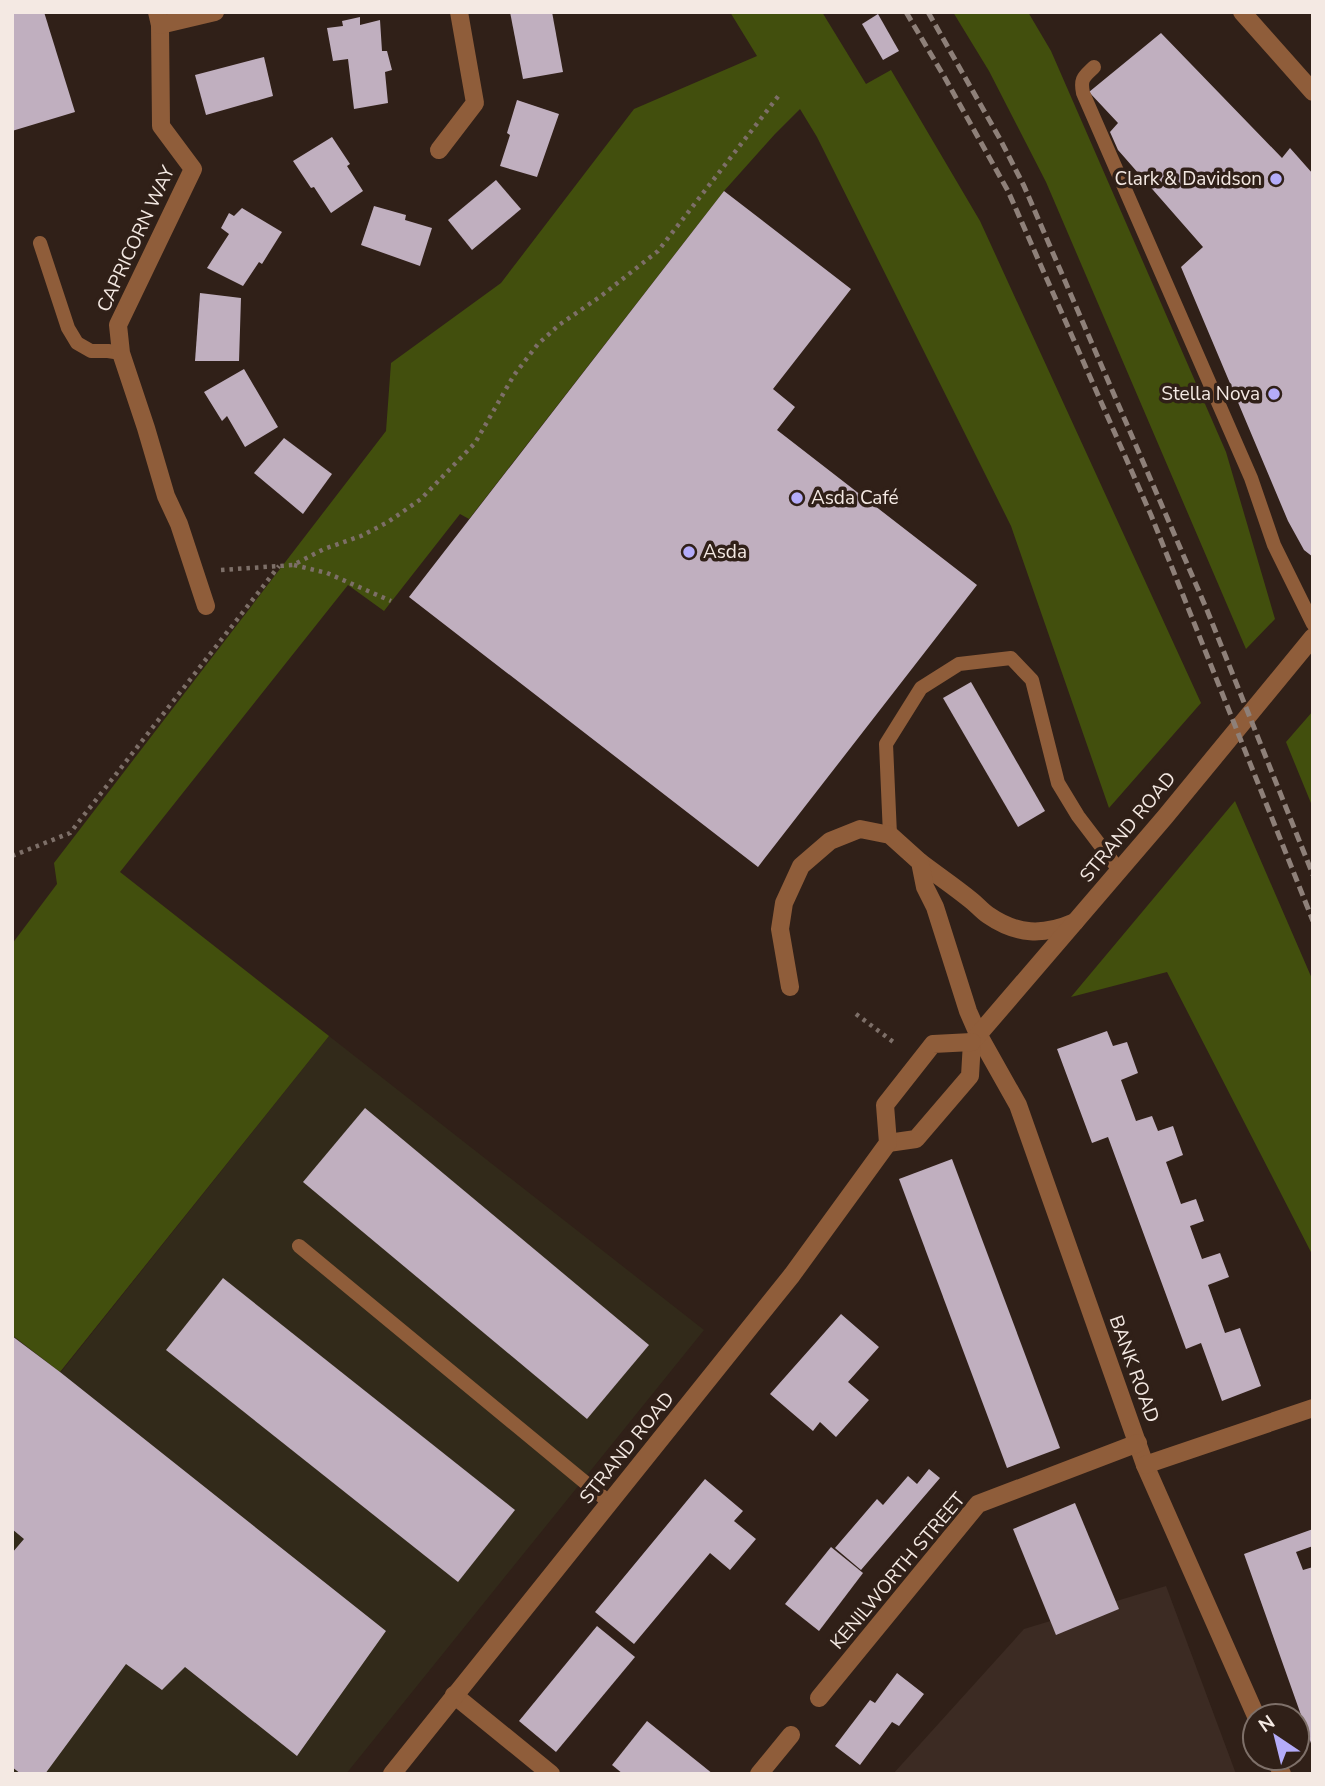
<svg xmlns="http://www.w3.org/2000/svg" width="1325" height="1786" font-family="'Nunito Sans',sans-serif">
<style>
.industrial{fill:#322a1a}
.education{fill:#3c2b23}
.green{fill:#424f0d}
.building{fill:#c0afbf}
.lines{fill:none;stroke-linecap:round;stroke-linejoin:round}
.path{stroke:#7d6f68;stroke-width:4.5;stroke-dasharray:3.5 5;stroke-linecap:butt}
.service{stroke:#8f5d3a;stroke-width:14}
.minor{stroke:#8f5d3a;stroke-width:18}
.tertiary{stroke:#8f5d3a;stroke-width:18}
.rail{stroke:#8e8079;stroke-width:5;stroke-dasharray:10 5;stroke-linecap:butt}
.poi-dot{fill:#b4acf9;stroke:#302018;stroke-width:2.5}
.labels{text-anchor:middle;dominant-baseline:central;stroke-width:7;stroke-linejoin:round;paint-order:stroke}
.poi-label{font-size:19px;fill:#f4e9e3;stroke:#302018;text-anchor:end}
.street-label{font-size:19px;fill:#f4e9e3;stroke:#302018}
</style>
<rect width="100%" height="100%" fill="#302018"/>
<path class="industrial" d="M329,1036L704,1330L346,1774H12V1335L61,1372Z"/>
<path class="education" d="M1166,1586L1236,1774H893L1024,1629Z"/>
<g class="green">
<path d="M730,12H822L866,84L891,70L980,221L1201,703L1109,808L1011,526L817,137L800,109L775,134L724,191L469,519L460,514L384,611L348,585L120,872L329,1036L60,1372L12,1335V944L57,884L54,863L386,431L391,363L501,283L634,109L757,56Z"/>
<path d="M953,12H1028L1051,51L1226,452L1275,619L1246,649L1046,182L989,71Z"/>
<path d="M1313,711V808L1286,742Z"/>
<path d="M1235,801L1313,981V1256L1167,972L1071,997Z"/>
</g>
<g class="building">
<path d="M12,12H44L75,112L12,131Z"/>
<path d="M510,12H552L563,72L523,79Z"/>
<path d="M878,14L899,51L883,60L862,24Z"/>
<path d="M360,17V25L380,20L382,51H387L392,70L385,72L388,103L354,109L348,59L333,61L327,28L343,26L342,21Z"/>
<path d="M1161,33L1282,158L1290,148L1313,174V557L1304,550L1288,521L1181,267L1203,247L1118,150L1110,132L1118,123L1089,92Z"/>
<path d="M264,57L273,96L206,115L195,75Z"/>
<path d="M517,100L559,114L537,177L500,166L510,135L507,133Z"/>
<path d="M332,137L350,164L347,166L363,191L331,213L314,187L311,188L293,161Z"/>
<path d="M496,180L521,209L472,250L448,220Z"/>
<path d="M724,191L851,289L773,389L795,407L777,430L977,585L758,867L409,597Z"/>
<path d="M374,206L406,215L405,220L432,228L420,266L361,245Z"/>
<path d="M242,208L282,232L262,264L259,262L243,286L207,268L229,234L221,228L229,213L234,216Z"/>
<path d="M200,293L241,298L239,361H195Z"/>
<path d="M244,369L278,427L245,447L227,416L222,421L204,392Z"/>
<path d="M284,438L332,474L303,514L254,473Z"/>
<path d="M971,682L1045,811L1018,827L943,698Z"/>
<path d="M1107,1031L1113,1046L1127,1042L1138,1073L1121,1080L1136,1121L1152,1116L1158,1131L1173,1126L1183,1155L1166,1162L1181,1204L1196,1199L1204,1221L1190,1226L1202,1259L1220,1253L1229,1277L1208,1285L1225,1333L1240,1328L1261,1386L1222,1401L1201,1343L1186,1349L1108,1137L1092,1143L1057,1049Z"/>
<path d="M365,1108L649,1345L587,1419L303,1182Z"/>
<path d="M952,1159L1060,1448L1007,1468L899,1179Z"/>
<path d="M223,1278L515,1510L458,1582L166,1350Z"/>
<path d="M841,1314L879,1347L848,1382L869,1400L836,1437L820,1422L813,1431L770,1394Z"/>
<path d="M12,1336L60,1372L386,1631L297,1756L185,1667L162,1690L126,1664L45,1774H21L12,1767V1553L24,1539L12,1529Z"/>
<path d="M929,1469L940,1478L861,1570L835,1548L877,1499L883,1505L908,1476L917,1484Z"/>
<path d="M705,1479L743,1511L734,1521L756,1539L730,1570L710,1553L634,1644L595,1612Z"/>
<path d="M1075,1503L1119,1609L1056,1635L1013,1529Z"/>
<path d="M1313,1529V1546L1296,1552L1303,1570L1313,1567L1312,1746L1244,1554Z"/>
<path d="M831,1547L863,1573L819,1631L785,1604Z"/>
<path d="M597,1626L635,1657L556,1752L519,1721Z"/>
<path d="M897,1673L924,1694L899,1726L892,1722L860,1765L835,1746L870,1700L875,1703Z"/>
<path d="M647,1721L713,1774H623L612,1765Z"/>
</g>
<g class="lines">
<g class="path">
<path d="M294,565L327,573L391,601"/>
<path d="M221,570L293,565L324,549L361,536L388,522L421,499L475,443L514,375L538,344L559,325L601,296L658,251L780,94"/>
<path d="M12,856L70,833L279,566"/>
<path d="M856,1014L896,1044"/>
</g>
<g class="service">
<path d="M1094,67C1084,77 1080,78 1083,93L1251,478L1274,545L1313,624"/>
<path d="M40,243L68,328L77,343L91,351H108L121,353"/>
<path d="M890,835L886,744L921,688L959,664L1011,658L1032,680L1058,783L1078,816L1119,870"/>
<path d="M299,1246L610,1503"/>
</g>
<g class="minor">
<path d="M157,12L160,25L161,126L193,169L118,325L121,353L146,428L166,496L179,524L206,606"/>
<path d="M160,25L215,12"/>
<path d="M439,150L475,103L459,12"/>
<path d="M920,862C937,875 955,887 972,901C977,905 982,911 988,915C1017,935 1043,936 1075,922"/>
<path d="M790,987L780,929L784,903L801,866L830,841L860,829L890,835L920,862L925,887L935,907L968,1011L978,1034L1018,1105L1145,1465L1256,1716"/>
<path d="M1145,1465L1313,1408"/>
<path d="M454,1695L551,1774"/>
<path d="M819,1698L978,1504L1138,1443"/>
<path d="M1275,1758L1282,1774"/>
<path d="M759,1774L791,1735"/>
</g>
<g class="tertiary">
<path d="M1242,12L1313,92"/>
<path d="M888,1143L916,1139L970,1076L972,1042L1165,817L1313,637"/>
<path d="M392,1774L792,1275L888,1143L885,1105L933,1044L972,1042"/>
</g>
<g class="rail">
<path d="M906,12L945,78L1008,191L1151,515L1313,921"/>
<path d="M928,12L1000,139L1024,186L1207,610L1313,875"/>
</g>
</g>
<g class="poi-dot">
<circle cx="1276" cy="179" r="7"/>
<circle cx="1274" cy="394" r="7"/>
<circle cx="797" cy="498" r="7"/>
<circle cx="689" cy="552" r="7"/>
</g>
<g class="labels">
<g class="poi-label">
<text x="1262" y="179">Clark &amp; Davidson</text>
<text x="1260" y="394">Stella Nova</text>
<text x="811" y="498" text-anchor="start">Asda Café</text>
<text x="703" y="552" text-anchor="start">Asda</text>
</g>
<g class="street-label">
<text transform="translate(136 239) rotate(-65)">CAPRICORN WAY</text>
<text transform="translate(1128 827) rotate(-50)">STRAND ROAD</text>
<text transform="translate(1134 1369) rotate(70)">BANK ROAD</text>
<text transform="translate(627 1448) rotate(-51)">STRAND ROAD</text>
<text transform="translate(898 1571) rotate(-50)">KENILWORTH STREET</text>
</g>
</g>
<rect width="1325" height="1786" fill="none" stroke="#f4e9e3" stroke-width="28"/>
<g transform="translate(1276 1737) rotate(325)"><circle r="33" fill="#302018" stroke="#7e7069" stroke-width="2"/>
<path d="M0-5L12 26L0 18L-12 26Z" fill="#b4acf9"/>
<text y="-10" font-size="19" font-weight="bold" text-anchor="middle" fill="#f4e9e3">N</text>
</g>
</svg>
